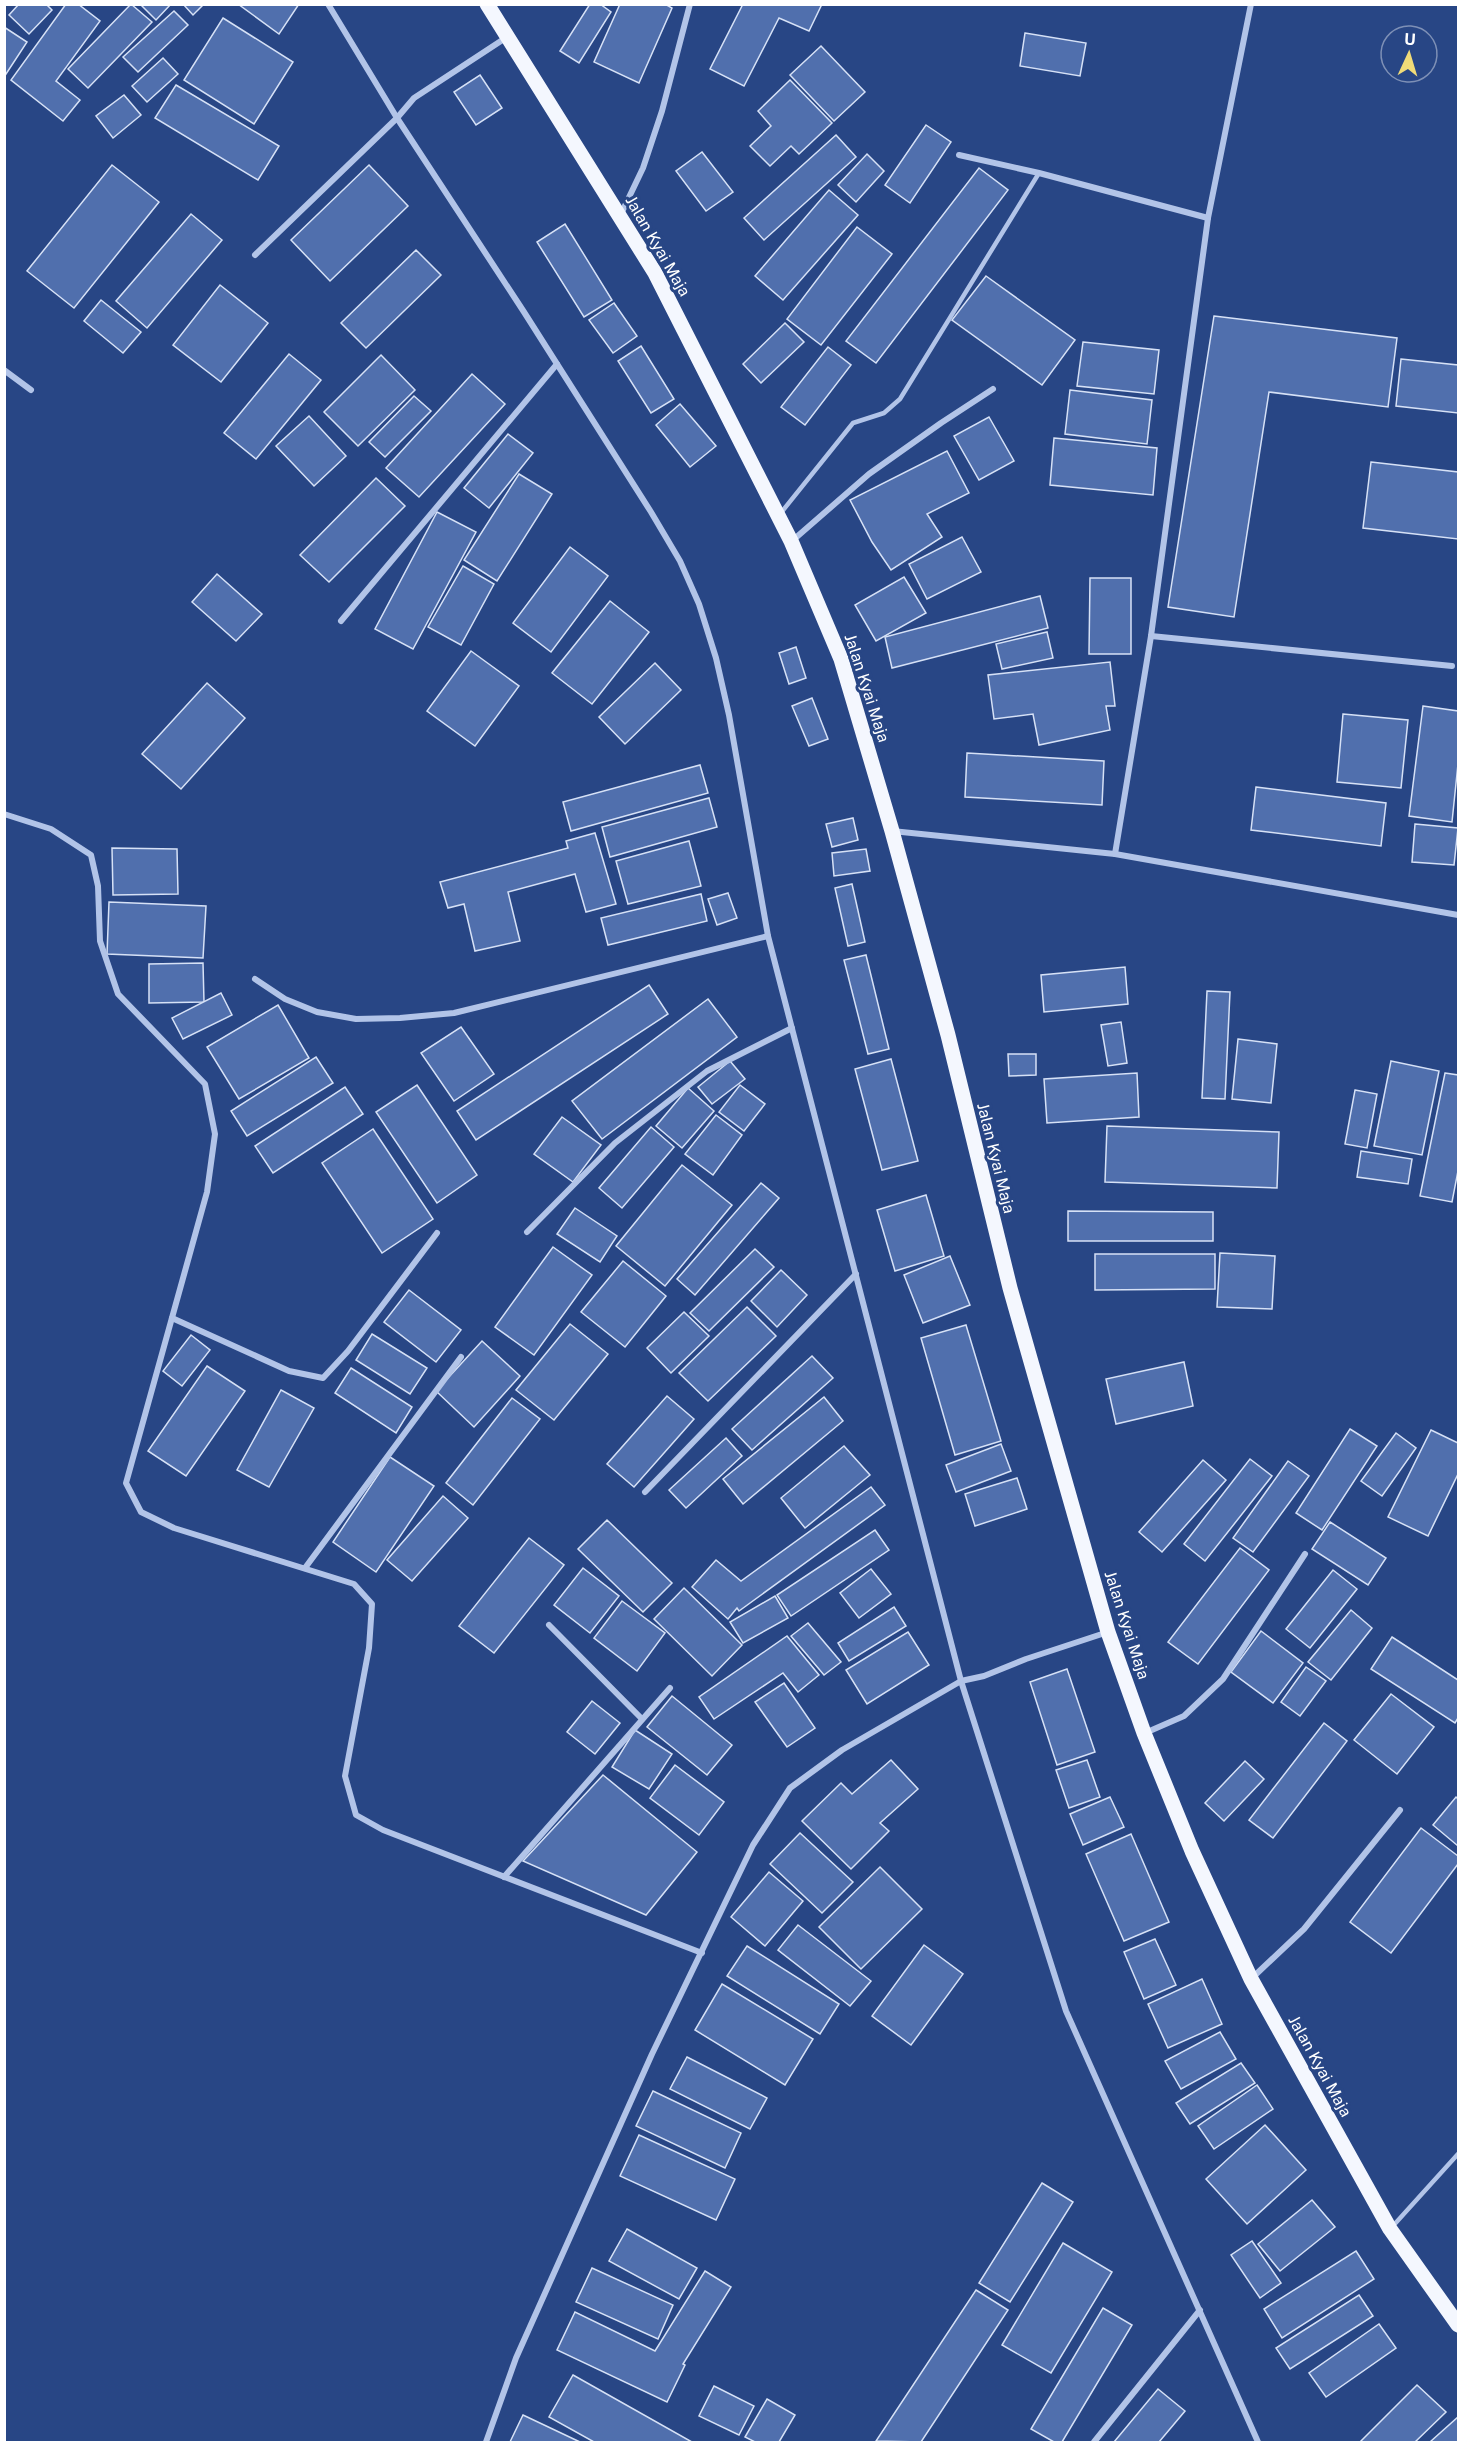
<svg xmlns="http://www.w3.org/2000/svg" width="1463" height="2447" font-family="'Public Sans',sans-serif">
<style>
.building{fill:#506fad;stroke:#d6e1f6;stroke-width:1.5}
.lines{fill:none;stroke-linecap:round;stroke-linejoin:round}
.service{stroke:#b2c4e8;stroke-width:4.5}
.minor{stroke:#b2c4e8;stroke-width:6}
.primary{stroke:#f4f7fe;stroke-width:15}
.labels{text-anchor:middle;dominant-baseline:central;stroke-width:6;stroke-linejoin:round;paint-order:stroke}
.street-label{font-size:16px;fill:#fff;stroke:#284685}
</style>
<rect width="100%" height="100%" fill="#284685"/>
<g class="building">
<path d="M19,4H46L52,10L29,34L9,15Z"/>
<path d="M66,4H78L100,21L56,81L80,100L63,121L11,80Z"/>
<path d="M131,4L152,22L88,88L68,69Z"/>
<path d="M140,4H171L156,20Z"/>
<path d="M183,4H204L193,15Z"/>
<path d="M238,4H299L279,34Z"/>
<path d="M590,4H600L611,12L579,63L560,51Z"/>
<path d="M620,4H665L672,8L639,83L594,62Z"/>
<path d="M743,4H822L809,31L779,18L744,86L710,69Z"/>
<path d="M174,11L188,25L138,72L123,57Z"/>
<path d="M223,18L293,62L254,124L184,80Z"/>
<path d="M4,27L27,42L6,74L4,72Z"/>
<path d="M1025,33L1086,43L1080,76L1020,66Z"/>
<path d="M821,46L865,92L834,121L790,75Z"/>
<path d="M163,58L178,74L147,102L132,86Z"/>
<path d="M480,75L502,108L476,125L454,92Z"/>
<path d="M790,80L832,123L799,154L791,146L770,166L750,146L771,126L758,111Z"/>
<path d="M176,85L279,146L258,180L155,118Z"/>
<path d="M124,95L141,115L113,138L96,116Z"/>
<path d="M926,125L951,142L910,203L885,185Z"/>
<path d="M836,135L856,157L764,240L744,218Z"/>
<path d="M702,152L733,192L706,211L676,171Z"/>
<path d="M867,154L884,171L856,202L838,185Z"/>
<path d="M112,165L159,202L74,308L27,271Z"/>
<path d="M369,165L408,206L330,281L291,240Z"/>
<path d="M979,168L1008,190L876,363L846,341Z"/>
<path d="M829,190L858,215L783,300L755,276Z"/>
<path d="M191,214L222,240L147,328L116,301Z"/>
<path d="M565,224L612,300L584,317L537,242Z"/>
<path d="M857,227L892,254L821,345L787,319Z"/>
<path d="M416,250L441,275L366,348L341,323Z"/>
<path d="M986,276L1075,340L1042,385L952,320Z"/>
<path d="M220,285L268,323L221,382L173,345Z"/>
<path d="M101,300L141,332L123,353L84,321Z"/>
<path d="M614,303L637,336L613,353L589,320Z"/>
<path d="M1214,316L1397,338L1388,407L1269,392L1234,617L1168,607Z"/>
<path d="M785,323L804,342L761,383L743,364Z"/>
<path d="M1083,342L1159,350L1154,394L1077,386Z"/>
<path d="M641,346L674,399L651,413L618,361Z"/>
<path d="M828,347L851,365L805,425L781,407Z"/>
<path d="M289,354L321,380L256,459L224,433Z"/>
<path d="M381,355L415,390L358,446L324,412Z"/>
<path d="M1401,359L1458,365V413L1396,406Z"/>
<path d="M472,374L505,404L419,497L386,468Z"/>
<path d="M1070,390L1152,400L1147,444L1065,434Z"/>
<path d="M414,396L431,411L385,457L369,442Z"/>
<path d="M680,404L716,446L690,467L656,425Z"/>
<path d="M309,416L346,456L314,486L276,446Z"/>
<path d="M989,417L1014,461L979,480L954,436Z"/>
<path d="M508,434L533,453L489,508L464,488Z"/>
<path d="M1054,438L1157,448L1153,495L1050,485Z"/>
<path d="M947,451L969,493L927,514L942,537L891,570L872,542L850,500Z"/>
<path d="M1371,462L1458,472V539L1363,528Z"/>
<path d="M519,474L552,494L497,581L464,560Z"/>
<path d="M376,478L405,506L329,582L300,555Z"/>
<path d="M437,512L476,532L413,649L375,629Z"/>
<path d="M962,537L981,572L927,599L909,564Z"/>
<path d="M570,547L608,576L551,652L513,623Z"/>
<path d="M463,566L494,584L461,645L428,627Z"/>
<path d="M217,574L262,614L236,641L192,602Z"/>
<path d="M904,577L926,613L876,641L855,605Z"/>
<path d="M1090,578H1131V654H1089Z"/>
<path d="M1040,596L1048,628L892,668L885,637Z"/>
<path d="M610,601L649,632L592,704L552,673Z"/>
<path d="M1047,632L1053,658L1002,669L996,644Z"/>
<path d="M796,647L806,678L789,684L779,653Z"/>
<path d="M471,651L519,686L475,746L427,711Z"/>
<path d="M1110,662L1115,706H1106L1110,730L1039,745L1033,714L994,719L988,675Z"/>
<path d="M655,663L681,690L625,744L599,717Z"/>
<path d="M207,683L245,718L181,789L142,754Z"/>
<path d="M812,698L828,739L809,746L792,706Z"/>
<path d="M1423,706L1458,711V764L1452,822L1409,816Z"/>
<path d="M1343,714L1408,720L1401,788L1337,782Z"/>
<path d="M967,753L1104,761L1102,805L965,797Z"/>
<path d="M700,765L708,793L571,831L563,802Z"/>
<path d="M1256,787L1386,803L1381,846L1251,830Z"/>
<path d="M709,798L717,827L610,857L602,827Z"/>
<path d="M853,818L858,840L832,847L826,824Z"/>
<path d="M1415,824L1458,828L1454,865L1412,862Z"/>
<path d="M595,833L616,904L586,912L575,874L508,892L520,941L475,951L464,904L448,908L440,882L568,848L566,841Z"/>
<path d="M689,841L701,886L628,904L616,861Z"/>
<path d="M112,848L177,849L178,894L113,895Z"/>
<path d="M866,849L870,871L834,876L832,853Z"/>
<path d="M852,884L865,942L848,946L835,888Z"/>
<path d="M728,893L737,918L717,925L708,899Z"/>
<path d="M701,894L707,921L608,945L601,918Z"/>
<path d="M109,902L206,906L203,958L107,954Z"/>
<path d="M866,955L889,1049L868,1054L844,960Z"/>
<path d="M203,963L204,1002L149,1003V964Z"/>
<path d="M1125,967L1128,1004L1044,1012L1041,975Z"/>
<path d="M649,985L668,1014L476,1140L457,1111Z"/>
<path d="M1207,991L1230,992L1225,1099L1202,1098Z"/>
<path d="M221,993L232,1015L183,1039L172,1018Z"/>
<path d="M708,999L737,1037L602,1139L572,1101Z"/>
<path d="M278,1005L309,1058L239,1099L207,1047Z"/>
<path d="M1121,1022L1127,1063L1108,1066L1101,1025Z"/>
<path d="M461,1027L494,1074L454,1101L421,1053Z"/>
<path d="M1238,1039L1277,1044L1271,1103L1232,1099Z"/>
<path d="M1008,1054H1036V1075L1009,1076Z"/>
<path d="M316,1057L333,1083L247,1136L231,1111Z"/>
<path d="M891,1059L918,1161L882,1170L855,1069Z"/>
<path d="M730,1061L745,1079L712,1104L698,1087Z"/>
<path d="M1391,1061L1439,1071L1422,1155L1374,1146Z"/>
<path d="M1137,1073L1139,1117L1047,1123L1044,1079Z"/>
<path d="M1445,1073L1458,1075V1171L1452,1202L1420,1196Z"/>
<path d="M417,1085L477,1175L437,1203L376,1112Z"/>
<path d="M740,1085L765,1104L744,1131L719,1112Z"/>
<path d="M345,1087L363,1114L273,1173L255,1146Z"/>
<path d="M688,1088L714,1111L682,1148L656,1126Z"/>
<path d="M1355,1090L1377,1094L1367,1148L1345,1144Z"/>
<path d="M716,1115L742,1135L713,1175L685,1154Z"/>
<path d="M562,1117L601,1145L573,1182L534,1154Z"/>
<path d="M1107,1126L1279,1132L1277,1188L1105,1182Z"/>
<path d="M651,1127L674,1147L622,1208L599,1188Z"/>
<path d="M373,1129L433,1219L382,1253L322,1163Z"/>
<path d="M1361,1151L1412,1159L1408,1184L1357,1177Z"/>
<path d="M682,1165L732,1205L665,1286L616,1246Z"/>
<path d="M761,1183L779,1198L695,1295L677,1279Z"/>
<path d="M926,1195L944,1256L895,1271L877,1210Z"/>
<path d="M575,1208L617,1236L600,1262L557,1234Z"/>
<path d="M1068,1211L1213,1212V1241H1068Z"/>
<path d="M553,1247L592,1275L534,1355L495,1327Z"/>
<path d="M755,1249L774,1267L709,1331L690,1313Z"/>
<path d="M1220,1253L1275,1256L1272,1309L1217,1307Z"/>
<path d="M1095,1254H1215V1289L1095,1290Z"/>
<path d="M950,1256L970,1305L923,1323L904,1275Z"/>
<path d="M623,1261L666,1296L625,1347L581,1312Z"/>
<path d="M781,1270L807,1295L777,1327L751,1301Z"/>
<path d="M409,1290L461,1330L436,1362L384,1322Z"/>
<path d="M747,1307L776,1336L708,1401L679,1373Z"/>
<path d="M684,1312L709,1336L671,1373L647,1348Z"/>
<path d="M570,1324L608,1354L554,1420L516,1390Z"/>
<path d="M966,1325L1001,1441L955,1455L921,1338Z"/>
<path d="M372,1334L427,1368L410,1394L356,1360Z"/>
<path d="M191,1335L210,1350L182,1386L163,1371Z"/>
<path d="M482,1341L520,1376L474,1427L436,1391Z"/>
<path d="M812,1356L833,1378L752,1450L732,1429Z"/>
<path d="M1184,1362L1193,1406L1116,1424L1106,1379Z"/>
<path d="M207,1366L245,1391L186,1476L148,1451Z"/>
<path d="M351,1368L412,1407L396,1433L335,1393Z"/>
<path d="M281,1390L314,1408L269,1487L237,1470Z"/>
<path d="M667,1396L694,1419L634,1487L607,1464Z"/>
<path d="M824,1397L843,1421L743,1504L723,1479Z"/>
<path d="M512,1398L540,1419L473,1505L446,1483Z"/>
<path d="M1350,1429L1377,1446L1322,1530L1296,1513Z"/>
<path d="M1431,1430L1458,1443V1474L1428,1536L1388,1517Z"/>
<path d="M1396,1433L1416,1448L1382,1496L1361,1481Z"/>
<path d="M726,1438L742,1456L686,1508L669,1490Z"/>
<path d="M1001,1444L1011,1471L956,1492L946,1465Z"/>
<path d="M844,1446L870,1475L805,1528L781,1498Z"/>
<path d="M390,1457L434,1486L376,1572L333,1542Z"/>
<path d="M1250,1459L1272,1476L1205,1561L1184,1544Z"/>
<path d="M1203,1460L1226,1480L1162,1552L1139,1532Z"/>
<path d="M1288,1461L1309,1476L1253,1552L1233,1538Z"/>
<path d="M1017,1478L1027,1509L975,1526L965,1494Z"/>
<path d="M871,1487L885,1505L739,1611L737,1608L728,1619L692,1587L716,1560L741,1581Z"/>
<path d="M443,1496L468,1518L412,1581L387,1560Z"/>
<path d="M607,1520L672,1583L643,1612L578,1549Z"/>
<path d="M1330,1522L1386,1558L1368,1585L1312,1549Z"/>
<path d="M875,1530L889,1550L791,1616L777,1595Z"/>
<path d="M529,1538L564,1565L494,1653L459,1626Z"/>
<path d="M1240,1548L1269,1570L1198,1664L1168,1642Z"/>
<path d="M583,1568L619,1596L590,1633L554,1605Z"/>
<path d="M871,1569L891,1594L859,1618L840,1593Z"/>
<path d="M1333,1570L1357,1589L1310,1648L1286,1629Z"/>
<path d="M684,1588L742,1645L712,1676L654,1619Z"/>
<path d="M775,1596L788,1618L743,1643L730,1622Z"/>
<path d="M622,1601L665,1633L637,1671L594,1638Z"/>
<path d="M894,1607L906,1626L849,1661L838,1643Z"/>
<path d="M1351,1610L1372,1628L1331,1680L1308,1662Z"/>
<path d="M808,1623L841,1662L824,1675L791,1636Z"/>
<path d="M1261,1631L1303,1663L1273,1703L1231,1672Z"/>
<path d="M908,1632L929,1665L867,1704L846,1670Z"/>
<path d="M787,1636L819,1675L798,1692L783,1673L714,1719L699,1697Z"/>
<path d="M1392,1637L1458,1680V1718L1455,1723L1371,1669Z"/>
<path d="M1306,1667L1326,1681L1300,1716L1281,1702Z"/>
<path d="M1067,1669L1095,1752L1057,1765L1030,1682Z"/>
<path d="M784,1683L815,1728L787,1747L755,1702Z"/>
<path d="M1391,1694L1434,1727L1397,1774L1354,1740Z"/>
<path d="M672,1696L732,1745L707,1775L647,1727Z"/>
<path d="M592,1701L620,1723L595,1754L567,1732Z"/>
<path d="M1324,1723L1347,1741L1273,1838L1249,1820Z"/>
<path d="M635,1730L672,1754L649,1789L612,1767Z"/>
<path d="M891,1760L918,1789L880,1823L889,1831L851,1869L802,1821L841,1783L852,1794Z"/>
<path d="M1087,1760L1100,1797L1069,1808L1056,1770Z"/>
<path d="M1245,1761L1264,1779L1224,1821L1205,1803Z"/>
<path d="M675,1765L724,1802L699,1835L650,1798Z"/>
<path d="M603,1775L697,1852L646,1915L523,1861Z"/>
<path d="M1110,1797L1124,1827L1083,1845L1070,1814Z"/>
<path d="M1456,1797L1458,1799V1846L1433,1825Z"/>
<path d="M1421,1828L1458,1856V1864L1391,1953L1350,1922Z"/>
<path d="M800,1833L853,1882L822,1913L770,1864Z"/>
<path d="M1131,1834L1169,1922L1124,1941L1086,1854Z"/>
<path d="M880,1867L922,1909L861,1969L819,1927Z"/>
<path d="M769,1872L803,1901L765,1946L731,1917Z"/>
<path d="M798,1925L871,1981L850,2006L778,1950Z"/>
<path d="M1155,1939L1176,1985L1144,1999L1124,1952Z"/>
<path d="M924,1945L963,1974L911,2045L872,2016Z"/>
<path d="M747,1946L839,2004L820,2034L727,1976Z"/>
<path d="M1202,1979L1222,2024L1168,2048L1148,2004Z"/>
<path d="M722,1984L813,2039L785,2085L695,2030Z"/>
<path d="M1220,2032L1236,2059L1181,2089L1165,2061Z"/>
<path d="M687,2057L767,2098L750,2129L670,2089Z"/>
<path d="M1241,2063L1255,2083L1190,2124L1176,2103Z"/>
<path d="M1257,2085L1273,2109L1214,2149L1198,2126Z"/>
<path d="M653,2091L741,2133L725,2168L636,2126Z"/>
<path d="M1265,2125L1306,2170L1247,2224L1206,2179Z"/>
<path d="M639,2135L735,2179L716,2220L620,2176Z"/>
<path d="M1042,2183L1073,2202L1010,2302L979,2283Z"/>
<path d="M1312,2200L1335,2227L1280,2271L1258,2244Z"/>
<path d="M627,2229L697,2268L679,2299L609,2261Z"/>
<path d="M1252,2241L1281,2283L1260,2298L1231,2255Z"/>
<path d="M1063,2243L1112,2272L1051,2373L1002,2345Z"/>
<path d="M1356,2251L1374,2279L1282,2338L1264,2309Z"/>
<path d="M592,2268L673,2305L658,2339L576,2302Z"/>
<path d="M705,2271L731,2287L683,2364L685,2365L667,2402L557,2350L575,2312L655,2351Z"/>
<path d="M976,2290L1008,2310L921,2442L876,2441Z"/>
<path d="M1359,2295L1373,2316L1290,2369L1276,2348Z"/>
<path d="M1103,2308L1132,2325L1062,2442H1054L1031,2429Z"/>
<path d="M1379,2324L1396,2348L1326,2397L1309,2373Z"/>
<path d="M573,2375L692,2442H594L549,2417Z"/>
<path d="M1417,2385L1446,2412L1415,2442H1360Z"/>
<path d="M714,2386L754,2406L739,2435L699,2416Z"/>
<path d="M1158,2389L1185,2411L1159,2442H1114Z"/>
<path d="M767,2399L795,2415L779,2442H755L745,2437Z"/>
<path d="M523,2415L580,2442H510Z"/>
<path d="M1458,2417V2442H1430Z"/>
</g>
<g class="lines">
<g class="service">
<path d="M780,514L853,423L884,413L900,399L1039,173"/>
<path d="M1392,2227L1458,2154"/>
</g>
<g class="minor">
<path d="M328,4L397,118L524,312L651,512L680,561L699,604L716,658L729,715L768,936L961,1681L1066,2011L1258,2442"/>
<path d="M959,155L1039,173L1208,218"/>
<path d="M621,214L643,168L662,111L690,4"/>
<path d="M255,255L397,118L414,98L507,37"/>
<path d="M4,370L31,390"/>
<path d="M792,541L869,474L941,423L993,389"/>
<path d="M341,621L557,364"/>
<path d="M1151,636L1452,666"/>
<path d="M4,814L51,829L91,855L98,886L100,941L118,994L205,1084L215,1134L207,1192L126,1483L141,1512L174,1528L354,1584L372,1604L369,1648L345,1776L356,1815L383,1830L702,1953"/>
<path d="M892,831L1115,854L1458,915"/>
<path d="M1115,854L1151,636L1208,218L1251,4"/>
<path d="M255,979L285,999L317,1012L356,1019L400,1018L454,1013L768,936"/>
<path d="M527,1232L615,1143L707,1071L792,1028"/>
<path d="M172,1318L289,1371L323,1378L348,1351L437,1233"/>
<path d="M645,1492L856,1274"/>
<path d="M305,1568L461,1357"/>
<path d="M549,1625L642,1719"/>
<path d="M1145,1733L1184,1716L1223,1679L1305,1554"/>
<path d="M504,1877L670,1688"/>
<path d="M1251,1979L1304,1929L1400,1810"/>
<path d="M486,2442L516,2358L652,2054L753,1845L790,1788L842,1750L961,1681L984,1676L1026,1659L1108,1632"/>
<path d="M1094,2442L1200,2310"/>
</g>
<path class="primary" d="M487,4L655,273L791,541L841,659L892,831L948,1035L1010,1288L1108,1632L1144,1733L1192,1851L1251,1979L1390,2229L1458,2325"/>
</g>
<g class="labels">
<g class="street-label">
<text transform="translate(658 246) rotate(60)">Jalan Kyai Maja</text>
<text transform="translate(867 688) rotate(72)">Jalan Kyai Maja</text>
<text transform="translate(996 1158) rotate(76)">Jalan Kyai Maja</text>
<text transform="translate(1127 1625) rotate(72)">Jalan Kyai Maja</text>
<text transform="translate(1320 2066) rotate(61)">Jalan Kyai Maja</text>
</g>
</g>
<rect width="1463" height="2447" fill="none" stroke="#ffffff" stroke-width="12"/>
<g transform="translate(1409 54) rotate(4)"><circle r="28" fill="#284685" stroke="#7e90b6" stroke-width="1.5"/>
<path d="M0-4.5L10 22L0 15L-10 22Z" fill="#f0db78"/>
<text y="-9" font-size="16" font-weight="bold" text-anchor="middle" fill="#ffffff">U</text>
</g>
</svg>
